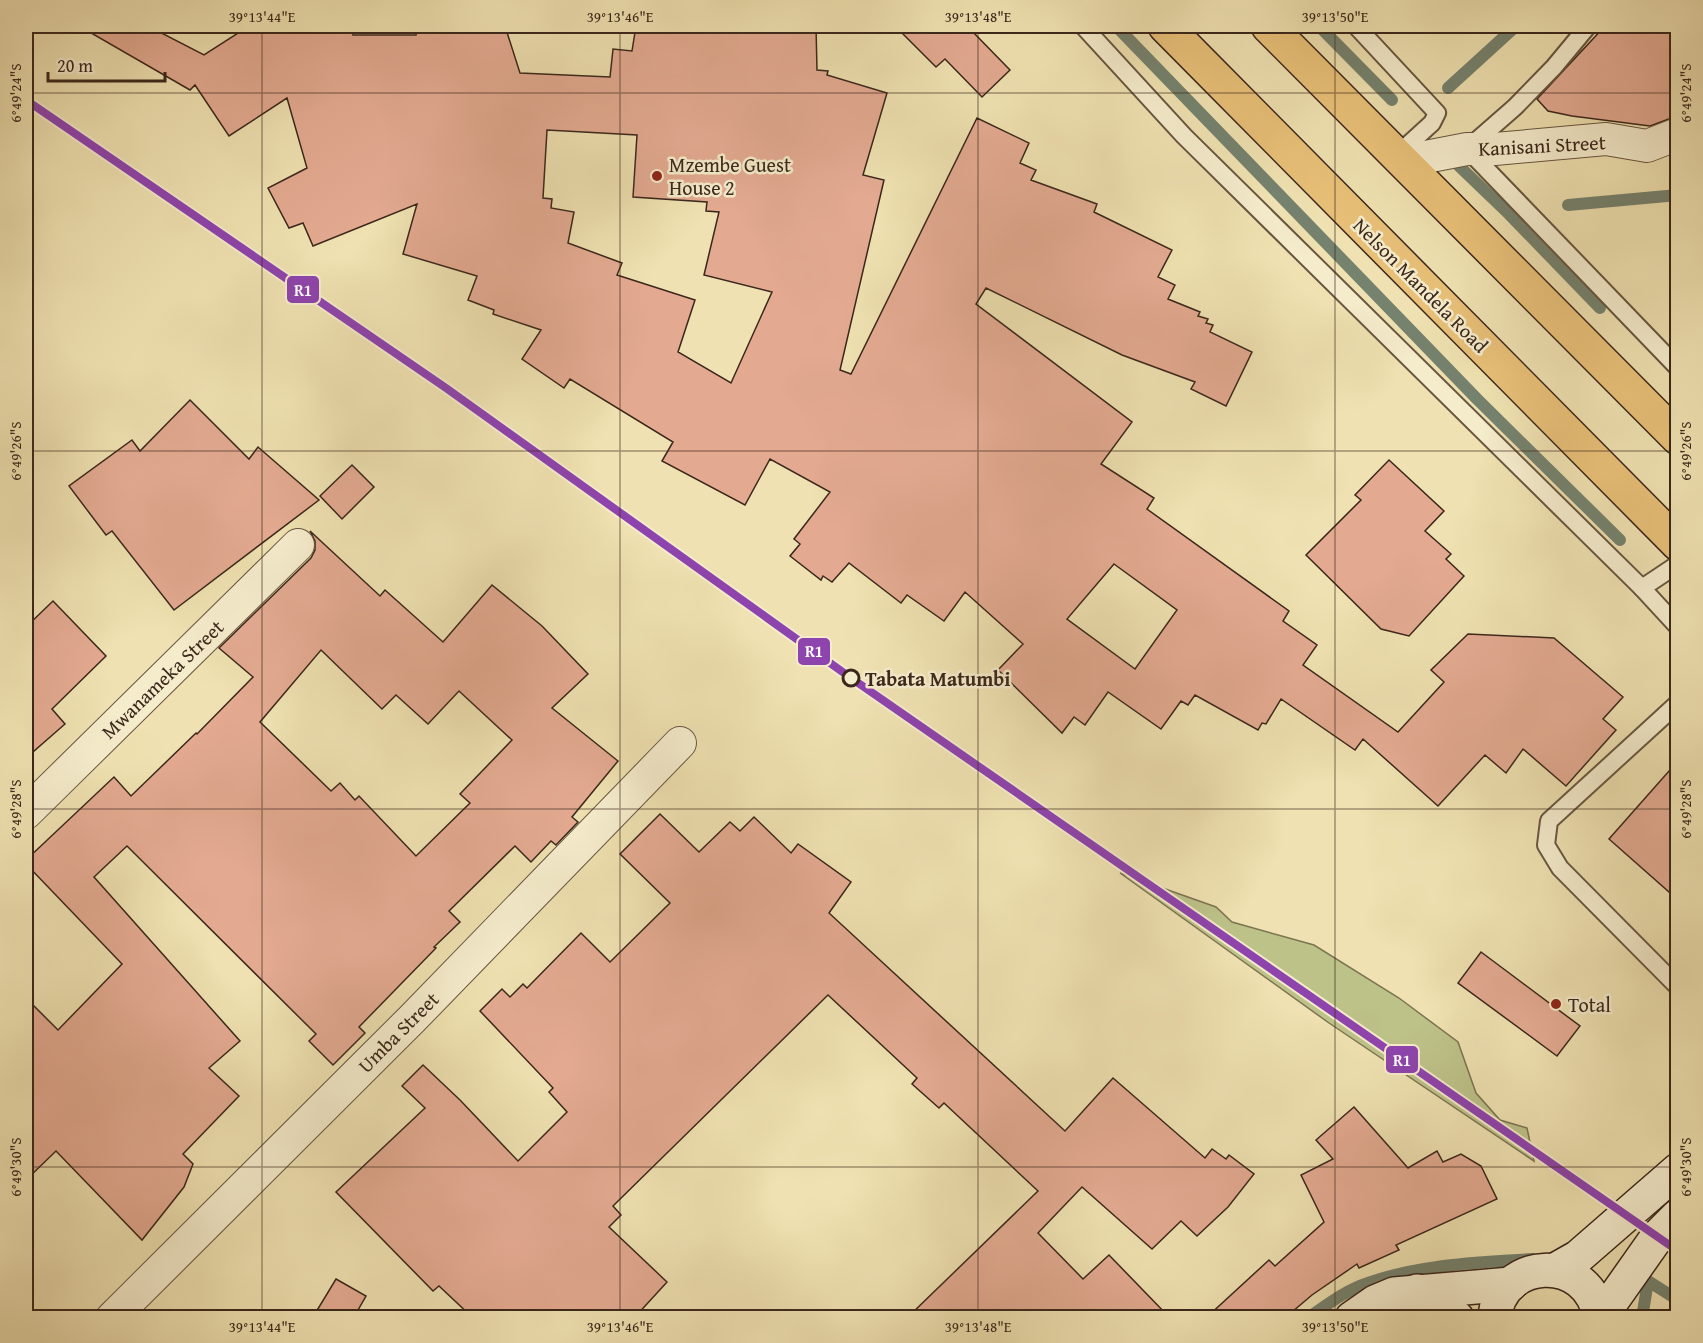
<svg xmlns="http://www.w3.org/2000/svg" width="1703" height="1343" font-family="'Gentium Book Plus',serif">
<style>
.green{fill:#bdc289;stroke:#7c7452;stroke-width:1.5}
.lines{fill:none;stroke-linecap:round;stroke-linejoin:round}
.stream{stroke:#75826e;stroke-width:12}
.building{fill:#e3aa91;stroke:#3b271b;stroke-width:1.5;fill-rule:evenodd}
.lane-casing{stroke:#685640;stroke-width:20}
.street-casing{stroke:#685640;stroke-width:34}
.secondary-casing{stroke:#3b271b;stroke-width:36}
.primary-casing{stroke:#3b271b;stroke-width:36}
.lane{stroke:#f5eccc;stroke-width:16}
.street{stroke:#f5eccc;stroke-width:32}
.secondary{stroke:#f5eccc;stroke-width:33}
.primary{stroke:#e8c078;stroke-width:33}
.rail-1-casing{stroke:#f5eccc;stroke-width:12}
.rail-1{stroke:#8e44ad;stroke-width:8}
.ticks{fill:none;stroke:#3b271b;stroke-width:1.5;stroke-opacity:0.45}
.poi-dot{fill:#8f2418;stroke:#f5eccc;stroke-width:2}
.stop-dot{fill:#f5eccc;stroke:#3b271b;stroke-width:3}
.labels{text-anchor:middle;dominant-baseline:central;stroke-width:5;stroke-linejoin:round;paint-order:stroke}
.street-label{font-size:20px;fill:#3b271b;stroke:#f5eccc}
.poi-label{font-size:20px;fill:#3b271b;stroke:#f5eccc;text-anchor:start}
.stop-label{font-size:20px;font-weight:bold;fill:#3b271b;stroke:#f5eccc;text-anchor:start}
.line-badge{stroke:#f5eccc;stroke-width:2}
.badge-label{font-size:16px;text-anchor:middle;font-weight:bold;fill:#fff}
.neatline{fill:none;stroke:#3b271b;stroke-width:2}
.ticks-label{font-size:15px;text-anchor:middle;fill:#3b271b}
</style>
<rect width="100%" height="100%" fill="#efe1b1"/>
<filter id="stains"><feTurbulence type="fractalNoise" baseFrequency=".00333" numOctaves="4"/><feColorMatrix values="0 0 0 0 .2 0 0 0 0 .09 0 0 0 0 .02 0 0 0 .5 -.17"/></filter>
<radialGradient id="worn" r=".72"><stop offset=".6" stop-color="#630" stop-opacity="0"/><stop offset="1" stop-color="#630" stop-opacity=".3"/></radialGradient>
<path class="green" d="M1120,873L1216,907L1232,922L1314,945L1399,998L1458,1042L1476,1093L1500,1120L1527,1128L1534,1161L1329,1023Z"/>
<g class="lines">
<g class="stream">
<path d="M1116,26L1477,399L1620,540"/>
<path d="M1319,26L1392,100"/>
<path d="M1448,88L1516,26"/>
<path d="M1458,165L1509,214L1600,308"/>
<path d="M1568,205L1678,195"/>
<path d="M1308,1318C1327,1305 1346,1290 1368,1283C1421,1264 1477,1263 1532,1259"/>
<path d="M1642,1318L1648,1281L1678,1300"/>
</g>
</g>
<g class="building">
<path d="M79,26H148L204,55L249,26H352L353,35H416L417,26H505L520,73L610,77L613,49L632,51L636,26H816L817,70L828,71L827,75L887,93L863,175L884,180L840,370L851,374L977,118L1029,143L1020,163L1036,170L1031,180L1097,204L1094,212L1172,250L1158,277L1175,285L1168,299L1200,312L1198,316L1208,319L1206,323L1213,325L1210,332L1252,352L1226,406L1191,389L1195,382L1122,355L986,288L976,304L1132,422L1101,464L1154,498L1147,509L1289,611L1283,621L1317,645L1303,665L1398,732L1444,682L1431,670L1468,634L1554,638L1623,697L1603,719L1616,730L1566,786L1523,749L1506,773L1485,755L1438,806L1363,739L1355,750L1281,699L1266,724L1262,723L1258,730L1195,695L1188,705L1181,701L1161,729L1108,692L1085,725L1074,717L1062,733L998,670L1023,644L965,592L944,621L907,595L901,603L849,563L832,582L823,576L821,580L790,556L800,544L794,539L830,492L770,459L745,505L662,461L673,442L570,379L564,388L522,359L541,330L493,314L494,310L468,300L477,276L403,254L417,204L313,246L303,223L289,228L268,188L307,168L287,98L229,136L195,85L190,90ZM547,130L637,135L633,197L707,202L706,211L719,212L704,275L772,292L731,383L678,352L695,300L617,275L622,263L568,243L574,212L551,208L552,199L543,198ZM1114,564L1177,610L1135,669L1067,619Z"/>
<path d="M895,26H978L972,31L1010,70L982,97L945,59L936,67Z"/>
<path d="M1605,26H1677V116L1650,126L1572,116L1548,111L1537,99Z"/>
<path d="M190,400L249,459L258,447L319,500L174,610L112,531L106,535L69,486L132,440L140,451Z"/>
<path d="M1389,460L1444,511L1425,531L1451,554L1446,559L1464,576L1409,636L1381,629L1306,555L1361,500L1355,495Z"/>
<path d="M352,465L374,487L342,519L320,496Z"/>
<path d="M310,531L380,596L385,590L443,642L492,585L542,626L588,674L552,708L618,761L572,817L578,822L556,845L551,841L531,862L515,846L449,911L460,922L434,947L436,948L359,1027L365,1033L333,1065L309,1041L316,1034L127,846L94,877L240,1041L209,1068L239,1096L183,1154L193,1164L184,1187L142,1240L56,1151L26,1180V998L58,1030L122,964L26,864V860L114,777L131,796L196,733L197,734L253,677L219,648L311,558L315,550V541ZM321,650L382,709L396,695L428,724L459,691L512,740L460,794L470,803L416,856L359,796L355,800L340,783L331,791L260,722Z"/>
<path d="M53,601L106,656L52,709L65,724L26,758V627Z"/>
<path d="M1677,762V899L1609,839Z"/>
<path d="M660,814L699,852L730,822L740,831L754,817L791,853L798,844L851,882L829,913L1065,1131L1113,1078L1205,1158L1212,1149L1226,1159L1229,1155L1254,1174L1228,1207L1197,1236L1181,1221L1152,1249L1082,1187L1038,1233L1083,1279L1109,1255L1169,1317H908L1038,1191L944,1103L939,1108L912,1084L917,1078L828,995L613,1206L621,1215L609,1227L667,1282L635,1317H472L439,1286L433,1291L336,1192L425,1108L402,1086L423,1065L460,1100L518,1161L567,1112L549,1092L553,1088L480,1011L502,989L510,997L523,984L527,988L581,933L610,962L670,903L620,854Z"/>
<path d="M1481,952L1580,1026L1557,1056L1458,983Z"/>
<path d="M1354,1107L1408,1168L1437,1151L1443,1162L1461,1154L1481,1166L1497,1199L1396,1245L1399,1250L1359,1268L1357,1264L1312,1295L1286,1317H1207L1269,1260L1275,1266L1324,1222L1301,1175L1333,1159L1316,1140Z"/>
<path d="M336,1279L366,1296L354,1317H313Z"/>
</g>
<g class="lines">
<defs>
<g id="lane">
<path d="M1083,26L1184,136L1642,588L1678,627"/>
<path d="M1356,26L1437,113L1432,123L1398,154"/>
<path d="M1588,26L1554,67L1515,107L1467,149L1678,368"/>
<path d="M1642,588L1678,564"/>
<path d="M1678,703L1549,821L1546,845L1560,868L1678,987"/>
</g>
<g id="street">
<path d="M1405,161L1467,149H1495L1606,139L1647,146L1678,134"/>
<path d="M26,813L298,545"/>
<path d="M112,1318L412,1019L680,743"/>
</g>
<g id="secondary">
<path d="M1555,1270L1578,1257L1678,1170"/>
<path d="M1417,1291L1457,1318"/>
<path d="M1352,1318L1375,1302L1394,1294L1511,1284"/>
<path d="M1495,1318C1498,1259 1588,1250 1600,1318"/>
<path d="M1600,1318L1657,1237L1678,1216"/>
</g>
<g id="primary">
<path d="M1165,26L1678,544"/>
<path d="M1268,26L1678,438"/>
</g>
</defs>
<use href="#lane" class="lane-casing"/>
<use href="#street" class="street-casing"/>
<use href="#secondary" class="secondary-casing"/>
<use href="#primary" class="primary-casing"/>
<use href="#lane" class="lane"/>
<use href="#street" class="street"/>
<use href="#secondary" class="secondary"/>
<use href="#primary" class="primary"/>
<defs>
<path id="rail-1" d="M26,100L446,388L851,678L1678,1251"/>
</defs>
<use href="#rail-1" class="rail-1-casing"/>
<use href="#rail-1" class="rail-1"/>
</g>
<path class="ticks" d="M262,26V1318M620,26V1318M978,26V1318M1335,26V1318M26,93H1678M26,451H1678M26,809H1678M26,1167H1678"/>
<g class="poi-dot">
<circle cx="657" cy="176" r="6"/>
<circle cx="1556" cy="1004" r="6"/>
</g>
<circle class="stop-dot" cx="851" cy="678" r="8"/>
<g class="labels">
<g class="street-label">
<text transform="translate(1542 145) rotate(-3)">Kanisani Street</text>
<text transform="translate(1421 285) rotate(45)">Nelson Mandela Road</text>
<text transform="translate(162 679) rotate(-44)">Mwanameka Street</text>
<text transform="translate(398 1032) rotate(-45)">Umba Street</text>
</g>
<g class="poi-label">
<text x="669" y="164">Mzembe Guest<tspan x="669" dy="23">House 2</tspan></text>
<text x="1568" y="1004">Total</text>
</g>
<g class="stop-label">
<text x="865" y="678">Tabata Matumbi</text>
</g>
</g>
<g class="line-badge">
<rect x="286" y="275" width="34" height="29" rx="6" fill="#8e44ad"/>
<rect x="797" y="637" width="34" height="29" rx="6" fill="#8e44ad"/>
<rect x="1385" y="1045" width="34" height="29" rx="6" fill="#8e44ad"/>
</g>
<g class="badge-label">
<text x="303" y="296">R1</text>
<text x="814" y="657">R1</text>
<text x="1402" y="1066">R1</text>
</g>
<rect width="1703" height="1343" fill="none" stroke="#efe1b1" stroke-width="66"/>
<path d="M48 72v9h117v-9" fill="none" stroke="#3b271b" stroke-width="3"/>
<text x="57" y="72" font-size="18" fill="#3b271b" stroke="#f5eccc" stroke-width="4.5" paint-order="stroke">20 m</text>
<rect x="33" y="33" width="1637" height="1277" class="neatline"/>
<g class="ticks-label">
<text x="262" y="22">39°13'44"E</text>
<text x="620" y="22">39°13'46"E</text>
<text x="978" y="22">39°13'48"E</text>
<text x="1335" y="22">39°13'50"E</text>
<text transform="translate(16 93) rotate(-90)" y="5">6°49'24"S</text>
<text transform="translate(1686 93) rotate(-90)" y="5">6°49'24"S</text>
<text transform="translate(16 451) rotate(-90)" y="5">6°49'26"S</text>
<text transform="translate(1686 451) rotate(-90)" y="5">6°49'26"S</text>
<text transform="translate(16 809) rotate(-90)" y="5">6°49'28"S</text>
<text transform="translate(1686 809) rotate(-90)" y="5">6°49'28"S</text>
<text transform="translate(16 1167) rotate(-90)" y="5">6°49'30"S</text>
<text transform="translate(1686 1167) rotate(-90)" y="5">6°49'30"S</text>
<text x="262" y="1332">39°13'44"E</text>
<text x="620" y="1332">39°13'46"E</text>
<text x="978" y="1332">39°13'48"E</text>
<text x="1335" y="1332">39°13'50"E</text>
</g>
<rect width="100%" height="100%" filter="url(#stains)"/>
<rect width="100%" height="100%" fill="url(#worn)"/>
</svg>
